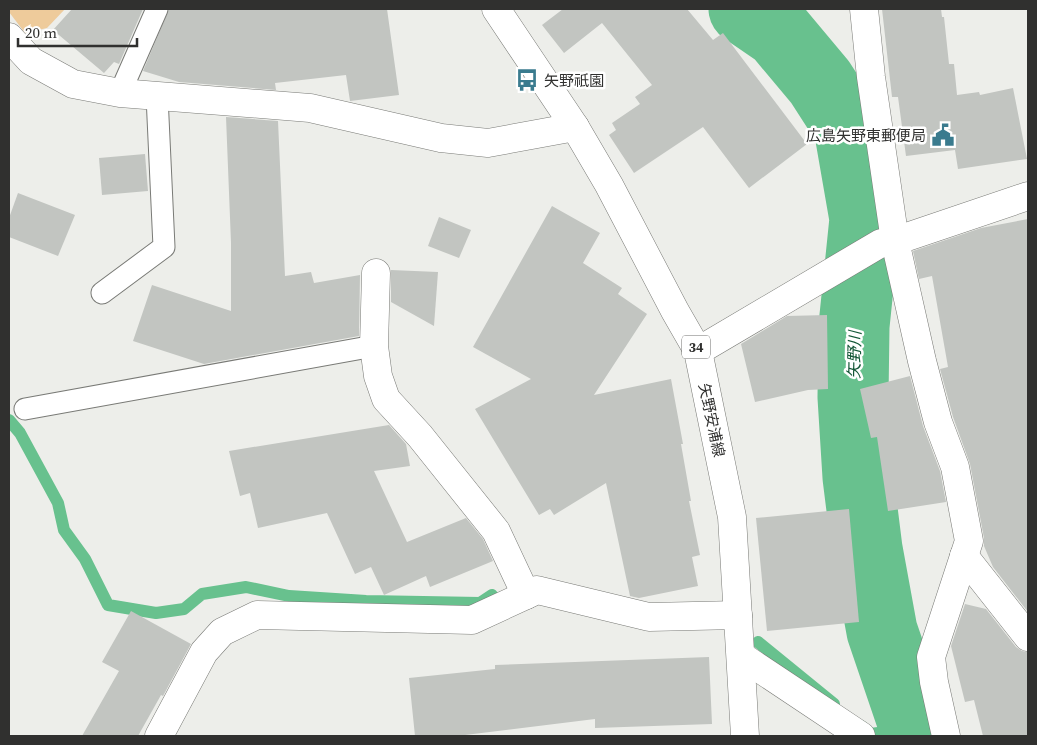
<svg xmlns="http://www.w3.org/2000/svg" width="1037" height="745" font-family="'Source Serif 4','Noto Sans JP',serif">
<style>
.green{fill:#eecb9b}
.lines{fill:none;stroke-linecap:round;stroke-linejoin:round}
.stream{stroke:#68c18e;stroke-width:12}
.river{stroke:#68c18e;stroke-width:71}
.building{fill:#c2c5c1}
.service-casing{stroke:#797a76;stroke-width:23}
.minor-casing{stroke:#797a76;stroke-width:29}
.primary-casing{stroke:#797a76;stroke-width:29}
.service{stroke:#fff;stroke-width:21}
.minor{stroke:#fff;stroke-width:28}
.primary{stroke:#fff;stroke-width:28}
.labels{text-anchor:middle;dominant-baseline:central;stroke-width:5;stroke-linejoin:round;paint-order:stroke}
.shield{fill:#fff;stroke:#6e6e6d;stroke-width:1}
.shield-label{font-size:14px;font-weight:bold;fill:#30302f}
.poi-label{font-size:15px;fill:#30302f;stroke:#fff;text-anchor:start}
.street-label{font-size:15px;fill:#30302f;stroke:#fff}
.water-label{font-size:16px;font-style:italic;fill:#145737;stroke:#fff}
</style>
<rect width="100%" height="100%" fill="#edeeea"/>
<path class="green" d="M9,9H65L47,28L25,33L9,12Z"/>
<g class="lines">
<g class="stream">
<path d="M9,420L20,433L58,503L64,530L85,559L108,605L156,613L184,609L202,594L246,587L289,596L366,601L480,603L492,595"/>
<path d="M758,642L834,704"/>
<path d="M861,726L871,734L915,728"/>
</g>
<path class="river" d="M744,9L779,33L820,82L849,127L865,219L854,326L853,397L858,477L867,549L882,631L915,728L919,736"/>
</g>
<g class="building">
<path d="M72,9H143L119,64L114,62L104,73L53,30Z"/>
<path d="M169,9H387L399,95L350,101L346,75L275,83L276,90L179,82L143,71Z"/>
<path d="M563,9H687L713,40L723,33L807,144L749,188L703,127L634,173L609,135L616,130L612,123L640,104L635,97L652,85L602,23L564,53L542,25Z"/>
<path d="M882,9H941L942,17H944L949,64H954L957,95L979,92L980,95L1013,88L1027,159L958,169L955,150L906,156L898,97H892Z"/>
<path d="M226,117L278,121L285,276L311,272L314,283L360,275L359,336L204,364L133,341L152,285L231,311V243Z"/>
<path d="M145,154L148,191L102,195L99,158Z"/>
<path d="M18,193L75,215L58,256L9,237V218Z"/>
<path d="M552,206L600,233L583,263L622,288L618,294L647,314L594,395L671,379L683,444H681L691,501H689L700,555L692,557L698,586L639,598L630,596L606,483L554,515L550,509L539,515L475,409L531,379L473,347Z"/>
<path d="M439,217L471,230L459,258L428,246Z"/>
<path d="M1028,219V612L993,567L984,546V538L970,464L953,417L940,369L948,367L932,276L919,279L913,251L981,228Z"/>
<path d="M391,270L438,272L434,326L391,302Z"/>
<path d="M827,315L828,389L808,390L755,402L741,344L787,316Z"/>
<path d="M910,376L923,426L940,471L946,502L888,511L877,437L871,438L860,389Z"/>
<path d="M389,425L406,444L410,466L374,471L407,542L466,518L483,539L493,561L430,587L426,576L384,595L371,567L355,574L327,513L258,528L250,493L240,496L229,451Z"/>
<path d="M849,509L859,622L767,631L756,518Z"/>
<path d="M965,604L986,609L1016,647L1022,651L1028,652V736H983L974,700L965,702L951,646Z"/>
<path d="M131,611L191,644L163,696L161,695L138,736H82L119,671L102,662Z"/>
<path d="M709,657L712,724L595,728V719L457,736H415L409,678L495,669V665Z"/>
</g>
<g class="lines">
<defs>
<g id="service">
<path d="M120,93L157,9"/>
<path d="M102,293L164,247L157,96"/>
<path d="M25,409L374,346"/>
</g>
<g id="minor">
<path d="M864,9L871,77L895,241L922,361L938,422L955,467L969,541L931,657L934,682L946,736"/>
<path d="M9,37L31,61L73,84L120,93L310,108L441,138L488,143L575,127"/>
<path d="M376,273L374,346L378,376L386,399L420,436L496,531L526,595"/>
<path d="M698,351L881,243L895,241L1028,196"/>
<path d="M964,556L1028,637"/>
<path d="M741,656L861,736"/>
<path d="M159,736L204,652L222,632L257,615L472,620L537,590L649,617L738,615"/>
</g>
<path id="primary" d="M496,9L575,127L609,185L675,311L698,351L732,517L745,736"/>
</defs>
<use href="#service" class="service-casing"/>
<use href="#minor" class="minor-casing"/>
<use href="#primary" class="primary-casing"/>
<use href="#service" class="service"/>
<use href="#minor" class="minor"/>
<use href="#primary" class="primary"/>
</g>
<defs>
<symbol id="bus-bare" viewBox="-9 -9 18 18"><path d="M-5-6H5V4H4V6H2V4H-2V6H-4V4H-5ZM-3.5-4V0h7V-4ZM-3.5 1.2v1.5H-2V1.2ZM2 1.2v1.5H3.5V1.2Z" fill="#3a7b8e" stroke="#fff" stroke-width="2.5" paint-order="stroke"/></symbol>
<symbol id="civic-bare" viewBox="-9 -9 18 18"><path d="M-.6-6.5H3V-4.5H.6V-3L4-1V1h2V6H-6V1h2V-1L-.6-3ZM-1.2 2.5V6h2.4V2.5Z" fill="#3a7b8e" stroke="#fff" stroke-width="2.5" paint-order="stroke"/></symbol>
</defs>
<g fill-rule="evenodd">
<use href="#bus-bare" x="511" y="64" width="32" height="32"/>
<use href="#civic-bare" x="927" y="119" width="32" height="32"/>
</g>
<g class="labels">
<rect class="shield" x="682" y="335.5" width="28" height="23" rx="4"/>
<g class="shield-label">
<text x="696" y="347">34</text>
</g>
<g class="poi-label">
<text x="544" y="80">矢野祇園</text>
<text x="926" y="135" text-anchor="end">広島矢野東郵便局</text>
</g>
<g class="street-label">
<text transform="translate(712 420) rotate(78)">矢野安浦線</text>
</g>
<g class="water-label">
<text transform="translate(854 355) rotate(-89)">矢野川</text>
</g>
</g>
<rect width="1037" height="745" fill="none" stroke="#30302f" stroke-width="20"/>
<path d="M18 38v8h119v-8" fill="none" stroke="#30302f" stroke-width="2.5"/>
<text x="25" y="38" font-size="15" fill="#30302f" stroke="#ffffff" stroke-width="4" paint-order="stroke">20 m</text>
</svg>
